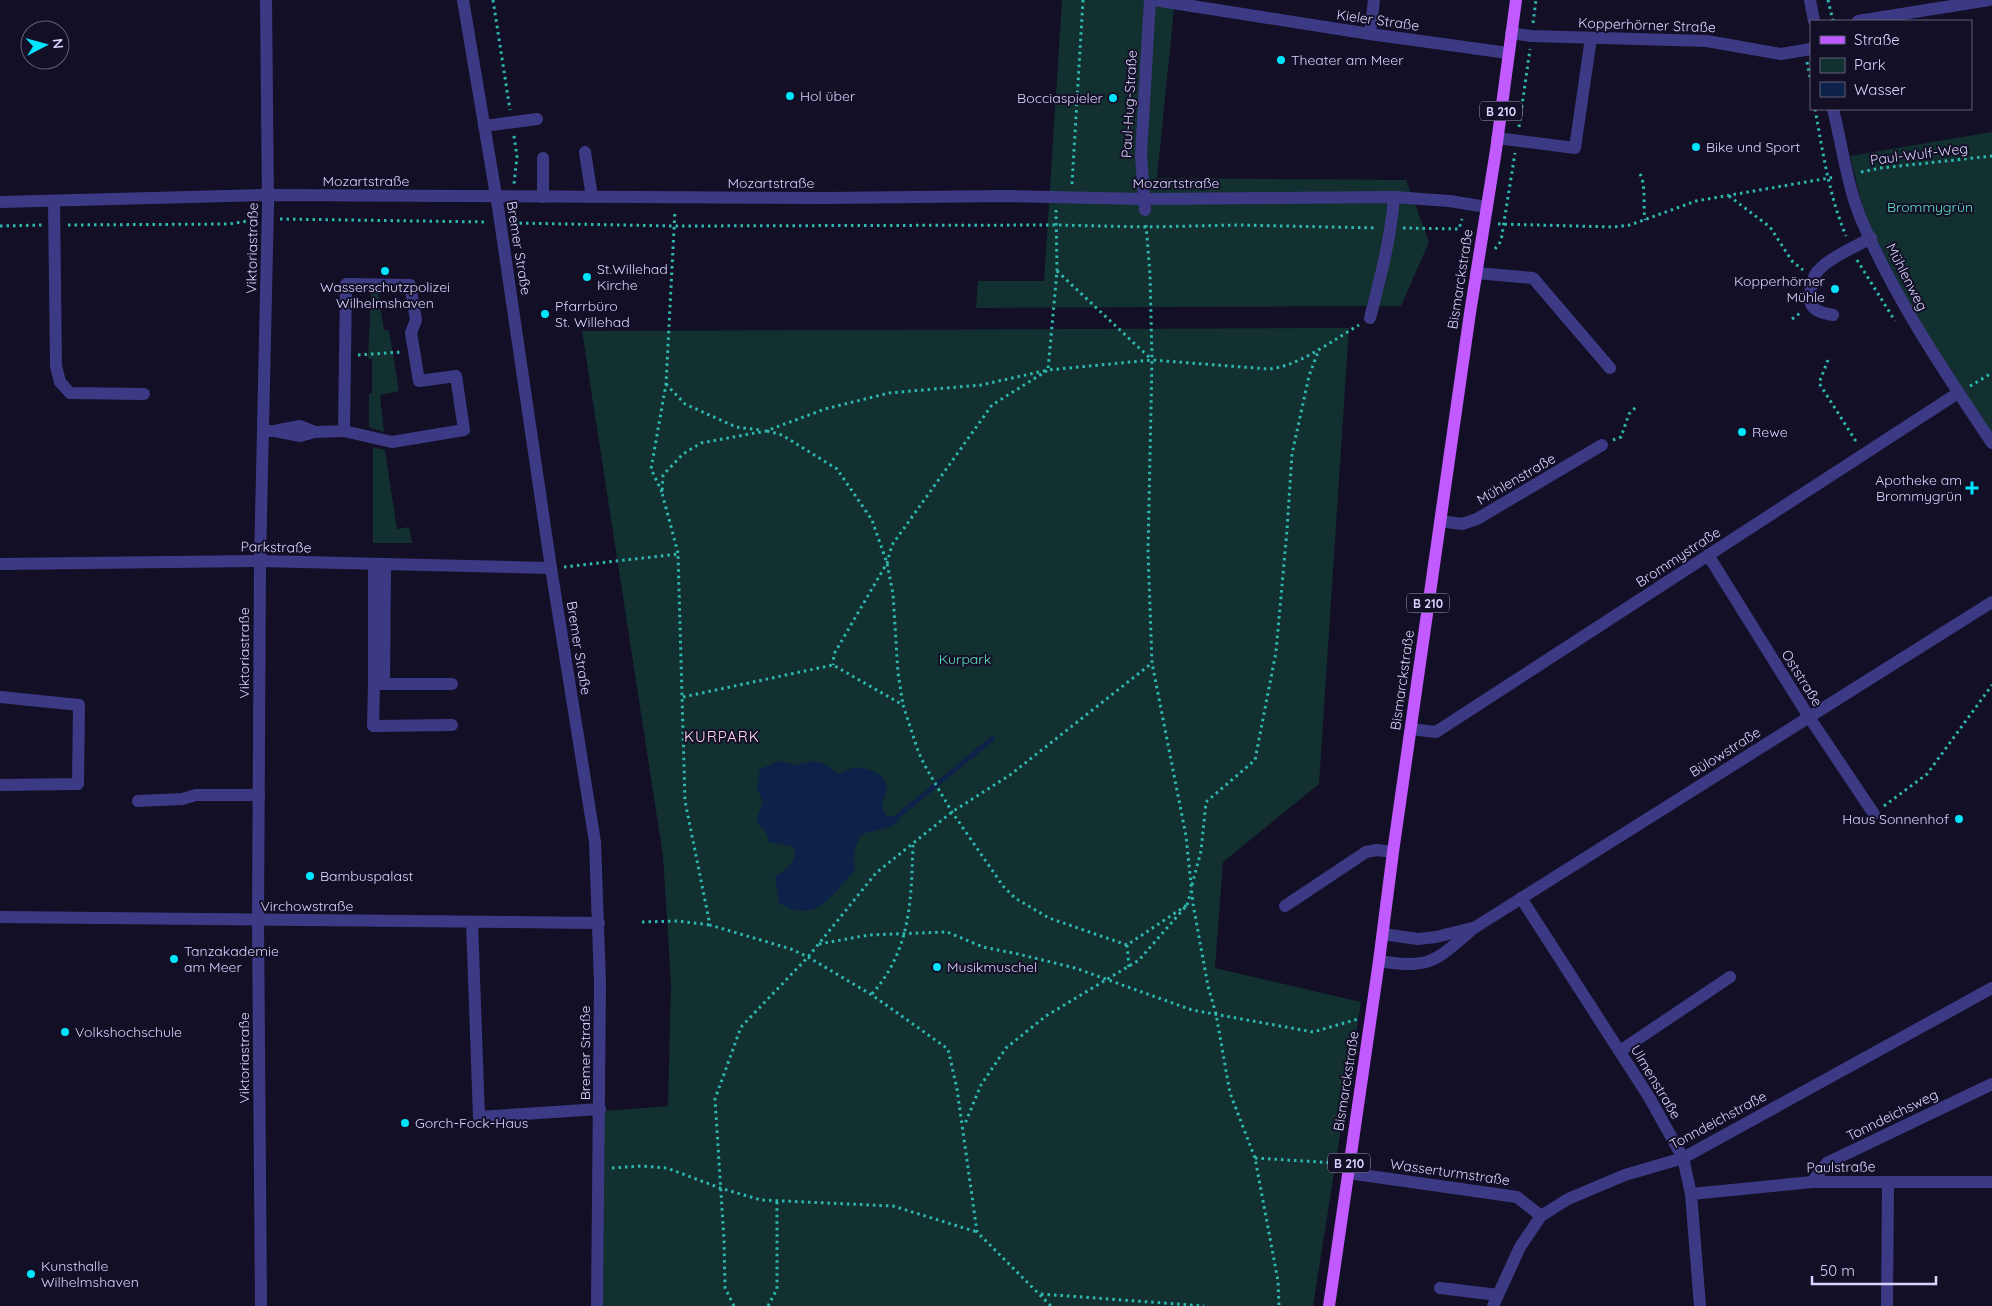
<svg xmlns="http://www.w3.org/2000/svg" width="1992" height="1306" font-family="Quicksand,sans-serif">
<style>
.green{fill:#12302f}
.water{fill:#0c2248}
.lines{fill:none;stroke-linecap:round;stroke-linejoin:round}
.stream{stroke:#0c2248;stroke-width:5}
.path{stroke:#2fb8b0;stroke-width:3;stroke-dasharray:2.5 4;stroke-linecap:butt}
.minor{stroke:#3d3a85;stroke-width:12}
.major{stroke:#c25bff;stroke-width:12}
.poi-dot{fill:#00e5ff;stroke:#130f26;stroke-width:2}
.labels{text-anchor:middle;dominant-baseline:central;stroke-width:4;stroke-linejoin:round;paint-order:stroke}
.shield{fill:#130f26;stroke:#9e99be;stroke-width:1}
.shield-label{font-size:12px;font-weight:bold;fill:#d9d4ff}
.street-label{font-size:14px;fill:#d9d4ff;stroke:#130f26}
.poi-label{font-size:14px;fill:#d9d4ff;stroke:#130f26;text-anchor:start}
.park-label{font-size:14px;fill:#5fe0c0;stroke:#130f26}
.neighbourhood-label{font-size:15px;letter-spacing:1px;fill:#ffd6f0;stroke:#130f26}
</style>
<rect width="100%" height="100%" fill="#130f26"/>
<g class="green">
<path d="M1062,0H1175L1157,178L1406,180L1429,242L1401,306L976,308L978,281H1044Z"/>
<path d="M1992,132V433L1927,338L1865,217L1850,156Z"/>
<path d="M371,292H378L384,330H389L399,391L380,395L384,432L369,427V394L372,393V359H368Z"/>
<path d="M1349,328L1319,784L1223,862L1215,968L1361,1002L1313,1306H603L604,1111L668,1106L671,984L663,856L582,331Z"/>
<path d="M373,447L385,450L397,529L409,527L412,543H373Z"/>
</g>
<path class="water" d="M779,761L796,765L815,761L827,765L838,774C843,772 848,770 852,768C863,766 882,772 886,783C890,796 875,802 887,816H898L899,821L890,827L862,834C855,846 852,855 855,869L851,875C829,898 815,924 779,903L775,877C787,868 797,863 794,847L769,842L766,833L756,820L763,802L757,788L760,769Z"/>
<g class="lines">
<path class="stream" d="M898,816L992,739"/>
<g class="path">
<path d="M493,0L510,110"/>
<path d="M1828,0L1833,21"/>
<path d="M1533,23L1536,0"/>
<path d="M1807,62L1811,82"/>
<path d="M1815,109C1823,153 1829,195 1846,236"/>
<path d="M1519,127L1530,49"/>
<path d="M514,136L517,157L514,184"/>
<path d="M1861,172L1881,168L1992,156"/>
<path d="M1640,174C1646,184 1643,207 1645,220"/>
<path d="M1072,184L1083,0"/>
<path d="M1729,196L1770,227L1792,261L1803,270"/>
<path d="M1056,210L1057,271L1048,370L1152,360L1268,369C1298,367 1333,340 1359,325"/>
<path d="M280,219L487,222"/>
<path d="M513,223L675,226L1056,225L1146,227L1238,225L1377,228"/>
<path d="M1498,224L1614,227L1630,225L1696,201L1835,177"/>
<path d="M68,225L229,224L254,220"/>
<path d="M1146,225L1150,274L1152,360L1148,552L1152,663L1186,836L1193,904L1208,986L1216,1014L1230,1093L1255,1158L1278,1281L1279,1306"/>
<path d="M0,226L42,225"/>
<path d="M1403,228L1459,229L1462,219"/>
<path d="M1495,249L1501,241L1515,153"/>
<path d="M1857,260L1895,321"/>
<path d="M1057,271L1151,359"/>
<path d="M1792,319L1800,313"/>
<path d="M358,355L402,352"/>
<path d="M1828,360L1819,383L1857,443"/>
<path d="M666,384L685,404L736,427L761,430"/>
<path d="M1970,386L1992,373"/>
<path d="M767,431L782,435L837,469L872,520L887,563L893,594L898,673L903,705"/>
<path d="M1613,440L1621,437L1629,414L1637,406"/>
<path d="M662,492L651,469L666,384L675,210"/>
<path d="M678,553L662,493L663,475L683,454L701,443L766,431L825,409L889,393L981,385L1048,370L992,405L892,545L887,563L834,654L833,665"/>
<path d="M564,567L678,554L685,801L710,925L791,949L808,957L872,995L948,1049L957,1089L977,1232L1051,1306"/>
<path d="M683,697L833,665L903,705L918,751L925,766L952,812L1003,886L1015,898L1049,918L1127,945L1187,905L1139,960L1046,1016L1006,1048L981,1085L964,1126"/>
<path d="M1884,806L1927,774L1992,685"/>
<path d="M1192,885L1201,851L1206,802L1255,760L1276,652L1287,530L1292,454L1309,376L1319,349"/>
<path d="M1187,905L1191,891"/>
<path d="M642,922L678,921L710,925"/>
<path d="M819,944L869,935L947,932L983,947L1018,954L1075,968L1192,1010L1313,1032L1358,1019"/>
<path d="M1127,945L1129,967"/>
<path d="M872,994C911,949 911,902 913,845"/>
<path d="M1255,1158L1336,1163"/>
<path d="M612,1168L641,1166L667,1168L720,1188L761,1200L893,1206L977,1232"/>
<path d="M1041,1294L1204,1306"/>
<path d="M734,1306L725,1288L724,1240L715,1099L741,1027L808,957L876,873L952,812L1010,775L1152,663"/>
<path d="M768,1306L777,1289V1201"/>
</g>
<g class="minor">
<path d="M463,0L498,207L551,568L595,842L600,983L597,1306"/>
<path d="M1154,0L1370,34L1508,53"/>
<path d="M1810,0L1814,21"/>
<path d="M1858,21L1989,0"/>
<path d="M1511,33L1531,36L1707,41L1781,54L1811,49"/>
<path d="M1370,34L1374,0"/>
<path d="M1833,109C1842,145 1847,185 1861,219C1895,299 1944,371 1992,443"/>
<path d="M484,126L537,119"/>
<path d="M1497,138L1575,148L1591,38"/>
<path d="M585,152L592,197"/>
<path d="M543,197V158"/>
<path d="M54,201L56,366L60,382L70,393L144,394"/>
<path d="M0,202L268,195L825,198L1008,196L1144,199L1394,197L1449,201L1487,207"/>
<path d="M1145,210L1141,155L1150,0"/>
<path d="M1476,273L1533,278L1610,368"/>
<path d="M1833,315C1821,313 1808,310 1810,295C1811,289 1812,281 1815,275C1822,261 1857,246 1871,238"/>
<path d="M1370,318C1380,279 1391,238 1394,197"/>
<path d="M279,430L300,426L315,432"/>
<path d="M264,431H275L300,436L315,432L344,431L392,442L464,430L456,376L419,381L411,333L416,320L410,285L346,284L344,431"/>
<path d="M1440,521L1462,524L1477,519L1602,445"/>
<path d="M1708,555L1809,717L1874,814"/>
<path d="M0,564L260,561L551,568"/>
<path d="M374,684V564"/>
<path d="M384,684L385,564"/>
<path d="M0,697L79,705L78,784L0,785"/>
<path d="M452,725L373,726L374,684H452"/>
<path d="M1411,729L1436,732L1958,393"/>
<path d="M138,801L182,799L196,795H259"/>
<path d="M1521,898L1649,1097L1683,1158L1691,1194L1700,1306"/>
<path d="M1285,906L1366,852L1377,850L1393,852"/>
<path d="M0,917L599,923"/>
<path d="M472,922L479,1117L600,1109"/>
<path d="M1383,934L1418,939L1436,937L1472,928"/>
<path d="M1379,961C1432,970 1436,960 1474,928L1992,602"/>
<path d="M1620,1051L1730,977"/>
<path d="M1348,1173L1517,1197L1541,1216"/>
<path d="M1812,1182L1827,1163L1992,1084"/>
<path d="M1691,1194L1812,1182H1992"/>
<path d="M1440,1288L1498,1295"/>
<path d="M261,1306L258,920L260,561L268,205L266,0"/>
<path d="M1493,1306L1520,1247L1541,1216L1568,1199L1625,1175L1683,1158L1992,988"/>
<path d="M1887,1306L1888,1182"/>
</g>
<path class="major" d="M1329,1306L1379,961L1393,852L1470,313L1496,150L1516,0"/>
</g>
<g class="poi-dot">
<circle cx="1281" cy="60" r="5"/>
<circle cx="790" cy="96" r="5"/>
<circle cx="1113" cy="98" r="5"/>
<circle cx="1696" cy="147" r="5"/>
<circle cx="385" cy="271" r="5"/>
<circle cx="587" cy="277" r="5"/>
<circle cx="1835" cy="289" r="5"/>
<circle cx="545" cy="314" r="5"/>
<circle cx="1742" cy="432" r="5"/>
<path d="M1969.5 480.5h5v5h5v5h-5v5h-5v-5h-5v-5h5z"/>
<circle cx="1959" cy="819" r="5"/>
<circle cx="310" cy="876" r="5"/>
<circle cx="174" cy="959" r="5"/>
<circle cx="937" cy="967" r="5"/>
<circle cx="65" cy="1032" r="5"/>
<circle cx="405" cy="1123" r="5"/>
<circle cx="31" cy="1274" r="5"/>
</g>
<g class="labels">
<g class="shield">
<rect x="1480" y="101.5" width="42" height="19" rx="4"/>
<rect x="1407" y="593.5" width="42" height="19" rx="4"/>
<rect x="1328" y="1153.5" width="42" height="19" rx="4"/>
</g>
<g class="shield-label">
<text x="1501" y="111">B 210</text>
<text x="1428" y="603">B 210</text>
<text x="1349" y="1163">B 210</text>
</g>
<g class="street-label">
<text transform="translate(1378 20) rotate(8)">Kieler Straße</text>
<text transform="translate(1647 25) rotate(2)">Kopperhörner Straße</text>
<text transform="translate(1129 104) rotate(-87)">Paul-Hug-Straße</text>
<text transform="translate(1919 154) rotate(-7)">Paul-Wulf-Weg</text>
<text x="366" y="181">Mozartstraße</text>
<text x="771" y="183">Mozartstraße</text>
<text x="1176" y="183">Mozartstraße</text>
<text transform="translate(252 248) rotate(-89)">Viktoriastraße</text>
<text transform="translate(519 248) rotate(81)">Bremer Straße</text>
<text transform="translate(1907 277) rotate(63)">Mühlenweg</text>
<text transform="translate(1460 279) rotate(-81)">Bismarckstraße</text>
<text transform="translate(1516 479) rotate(-30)">Mühlenstraße</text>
<text transform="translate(276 547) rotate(1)">Parkstraße</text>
<text transform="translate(1678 557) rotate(-33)">Brommystraße</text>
<text transform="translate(579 648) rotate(81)">Bremer Straße</text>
<text transform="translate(244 653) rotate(-90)">Viktoriastraße</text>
<text transform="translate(1802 678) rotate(58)">Oststraße</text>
<text transform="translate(1402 680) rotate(-82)">Bismarckstraße</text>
<text transform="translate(1725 752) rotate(-32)">Bülowstraße</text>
<text x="307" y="906">Virchowstraße</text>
<text transform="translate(585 1053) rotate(-90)">Bremer Straße</text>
<text transform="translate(244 1058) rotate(-90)">Viktoriastraße</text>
<text transform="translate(1346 1081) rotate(-81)">Bismarckstraße</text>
<text transform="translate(1656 1082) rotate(59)">Ulmenstraße</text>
<text transform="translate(1892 1115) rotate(-26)">Tonndeichsweg</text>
<text transform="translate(1718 1120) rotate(-28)">Tonndeichstraße</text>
<text transform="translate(1841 1167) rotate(-1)">Paulstraße</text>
<text transform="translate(1450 1172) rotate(8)">Wasserturmstraße</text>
</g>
<g class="poi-label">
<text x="1291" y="60">Theater am Meer</text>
<text x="800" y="96">Hol über</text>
<text x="1103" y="98" text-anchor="end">Bocciaspieler</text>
<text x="1706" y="147">Bike und Sport</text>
<text x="597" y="269">St.Willehad<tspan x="597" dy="16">Kirche</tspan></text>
<text x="1825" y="281" text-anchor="end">Kopperhörner<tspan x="1825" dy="16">Mühle</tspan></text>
<text x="385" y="287" text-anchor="middle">Wasserschutzpolizei<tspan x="385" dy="16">Wilhelmshaven</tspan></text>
<text x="555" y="306">Pfarrbüro<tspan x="555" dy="16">St. Willehad</tspan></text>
<text x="1752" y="432">Rewe</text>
<text x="1962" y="480" text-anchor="end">Apotheke am<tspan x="1962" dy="16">Brommygrün</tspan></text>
<text x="1949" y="819" text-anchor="end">Haus Sonnenhof</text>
<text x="320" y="876">Bambuspalast</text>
<text x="184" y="951">Tanzakademie<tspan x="184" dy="16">am Meer</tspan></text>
<text x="947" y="967">Musikmuschel</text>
<text x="75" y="1032">Volkshochschule</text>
<text x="415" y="1123">Gorch-Fock-Haus</text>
<text x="41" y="1266">Kunsthalle<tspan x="41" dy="16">Wilhelmshaven</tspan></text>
</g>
<g class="park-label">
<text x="1930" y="207">Brommygrün</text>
<text x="965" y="659">Kurpark</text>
</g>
<g class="neighbourhood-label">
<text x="722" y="736">KURPARK</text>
</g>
</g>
<rect x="1810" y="20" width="162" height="90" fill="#130f26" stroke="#625e7d"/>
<rect x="1820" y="36" width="25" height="8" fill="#c25bff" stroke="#625e7d"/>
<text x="1854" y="45" font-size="15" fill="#d9d4ff">Straße</text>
<rect x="1820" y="58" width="25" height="15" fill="#12302f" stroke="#625e7d"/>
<text x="1854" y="70" font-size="15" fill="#d9d4ff">Park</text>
<rect x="1820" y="82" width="25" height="15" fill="#0c2248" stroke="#625e7d"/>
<text x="1854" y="95" font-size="15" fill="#d9d4ff">Wasser</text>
<g transform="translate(45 45) rotate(84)"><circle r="24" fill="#130f26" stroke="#625e7d"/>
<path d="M0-4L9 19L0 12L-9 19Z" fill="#00e5ff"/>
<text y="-8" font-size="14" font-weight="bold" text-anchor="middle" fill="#d9d4ff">N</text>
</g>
<path d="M1812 1276v8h124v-8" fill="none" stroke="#d9d4ff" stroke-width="2.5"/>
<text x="1820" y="1276" font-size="15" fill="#d9d4ff" stroke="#130f26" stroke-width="4" paint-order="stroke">50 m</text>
</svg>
